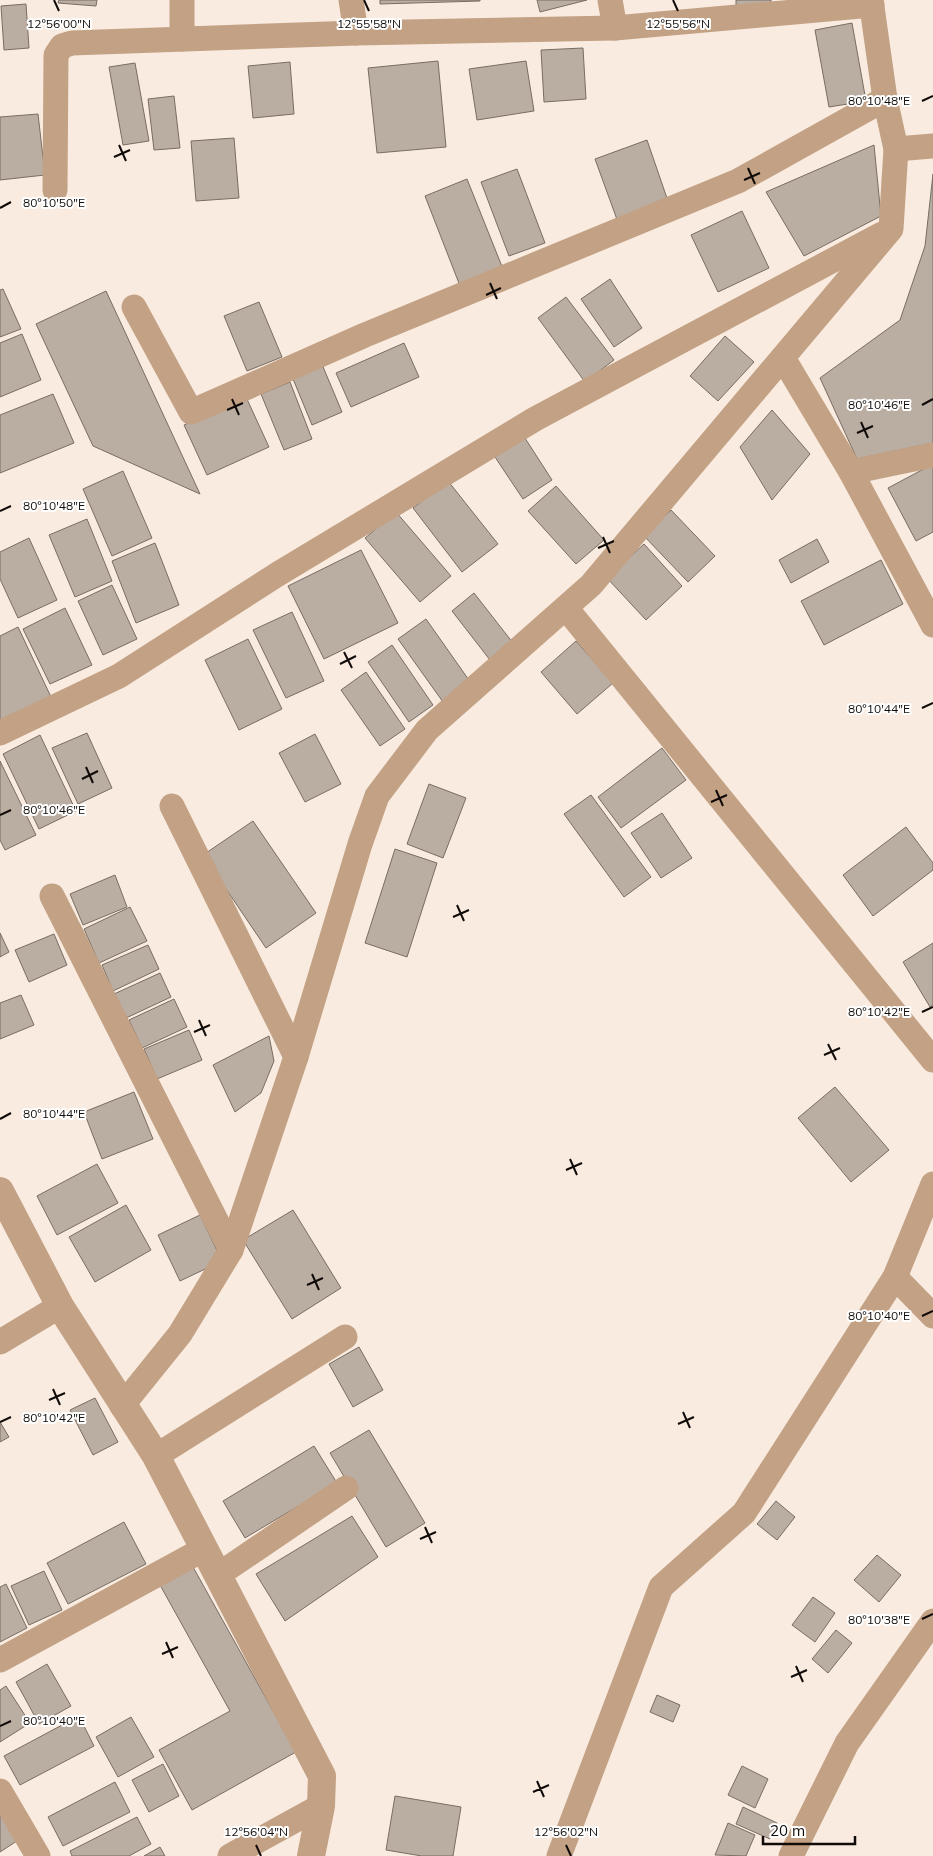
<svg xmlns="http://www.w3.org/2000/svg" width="933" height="1856" font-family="Mulish,sans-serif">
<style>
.building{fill:#baada2;stroke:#796d63}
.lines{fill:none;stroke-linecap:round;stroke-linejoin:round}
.minor{stroke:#c3a184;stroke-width:25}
.tertiary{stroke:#c3a184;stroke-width:28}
.ticks{fill:none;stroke:#100b08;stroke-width:2}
.ticks-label{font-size:12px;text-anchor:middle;fill:#100b08;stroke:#fff;stroke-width:4;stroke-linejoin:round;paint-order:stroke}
</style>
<rect width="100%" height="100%" fill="#f9ebe0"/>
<g class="building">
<path d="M59,0H97L96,6L58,3Z"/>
<path d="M380,0H480V1L380,4Z"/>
<path d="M537,0H587L540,12Z"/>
<path d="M736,0H771V7L736,8Z"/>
<path d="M26,4L29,48L4,50L1,6Z"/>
<path d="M852,23L866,101L829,107L815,30Z"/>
<path d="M583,48L586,99L544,102L541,50Z"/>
<path d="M438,61L446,147L377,153L368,68Z"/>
<path d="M526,61L534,111L477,120L469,69Z"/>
<path d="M290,62L294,114L253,118L248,66Z"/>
<path d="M135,63L149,141L123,145L109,67Z"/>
<path d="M174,96L180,148L154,150L148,99Z"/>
<path d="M38,114L45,175L0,180V117Z"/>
<path d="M234,138L239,198L196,201L191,141Z"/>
<path d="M647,140L670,207L619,225L595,159Z"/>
<path d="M874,145L881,216L804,256L766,192Z"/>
<path d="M517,169L545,243L509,256L481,182Z"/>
<path d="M933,174V443L857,459L820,378L900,320L925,246Z"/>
<path d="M467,179L505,274L462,291L425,196Z"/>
<path d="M742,211L769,268L718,292L691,235Z"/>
<path d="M610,279L642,328L614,347L581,299Z"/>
<path d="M3,289L21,329L0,337V290Z"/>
<path d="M106,291L200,494L93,446L36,324Z"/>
<path d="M566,297L614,360L585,382L538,318Z"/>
<path d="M259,302L282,357L247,371L224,316Z"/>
<path d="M22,334L41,380L0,397V343Z"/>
<path d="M725,336L754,362L718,401L690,376Z"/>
<path d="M404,343L419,377L351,407L336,373Z"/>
<path d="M321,362L342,412L312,425L291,374Z"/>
<path d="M290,382L312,439L284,450L261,394Z"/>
<path d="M53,394L74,443L0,473V415Z"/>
<path d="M246,397L269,447L207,475L184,425Z"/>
<path d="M772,410L810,454L772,500L740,447Z"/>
<path d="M523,435L552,480L523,499L493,454Z"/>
<path d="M933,464V532L916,541L888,488Z"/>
<path d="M123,471L152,538L112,556L83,489Z"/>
<path d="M448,481L498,544L462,572L413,508Z"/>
<path d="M556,486L604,540L576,564L528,511Z"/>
<path d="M671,510L715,556L688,582L644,536Z"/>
<path d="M396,512L451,576L420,602L365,538Z"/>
<path d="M87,519L112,581L75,597L49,535Z"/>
<path d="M29,538L57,600L18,618L0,579V552Z"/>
<path d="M817,539L829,562L791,583L779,560Z"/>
<path d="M155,543L179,605L136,623L112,561Z"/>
<path d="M644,544L682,586L646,620L607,578Z"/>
<path d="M361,550L398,623L324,659L288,586Z"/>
<path d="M881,560L903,604L824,645L801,601Z"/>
<path d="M112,585L137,639L103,655L78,601Z"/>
<path d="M474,593L513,643L490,660L452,611Z"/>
<path d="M65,608L92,665L50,684L23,629Z"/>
<path d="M292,612L324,681L286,698L253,630Z"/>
<path d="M426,619L471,683L443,702L398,639Z"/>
<path d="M18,627L51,697L0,721V636Z"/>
<path d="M248,639L282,709L239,730L205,660Z"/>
<path d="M576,641L613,683L577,714L541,672Z"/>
<path d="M392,645L433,705L409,722L368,662Z"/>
<path d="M366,672L405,729L380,746L341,690Z"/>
<path d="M87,733L112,788L78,804L52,748Z"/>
<path d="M315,734L341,784L305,802L279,753Z"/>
<path d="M40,735L76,811L39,829L3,754Z"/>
<path d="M662,748L686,780L621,828L598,797Z"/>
<path d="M0,761L36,835L5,850L0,840Z"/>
<path d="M429,784L466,798L443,858L407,844Z"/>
<path d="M591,795L651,877L624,897L564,814Z"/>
<path d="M662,813L692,858L661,878L631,833Z"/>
<path d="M253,821L316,913L266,948L203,855Z"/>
<path d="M906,827L933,863V870L873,916L843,875Z"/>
<path d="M395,849L437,863L407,957L365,943Z"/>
<path d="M115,875L127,907L83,925L70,894Z"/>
<path d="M130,907L147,941L99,963L84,929Z"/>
<path d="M0,933L9,952L0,957Z"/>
<path d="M54,934L67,965L29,982L15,950Z"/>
<path d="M933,943V1005L930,1007L903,962Z"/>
<path d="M148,945L159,969L113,991L102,965Z"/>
<path d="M160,973L171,997L126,1018L114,994Z"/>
<path d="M21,995L34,1025L0,1039V1003Z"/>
<path d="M174,999L187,1027L142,1048L129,1020Z"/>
<path d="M189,1030L202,1060L157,1079L144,1049Z"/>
<path d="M269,1036L274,1061L261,1093L235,1112L213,1065Z"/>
<path d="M835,1087L889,1150L851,1182L798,1118Z"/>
<path d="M134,1092L153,1139L102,1159L84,1112Z"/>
<path d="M97,1164L118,1203L57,1235L37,1196Z"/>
<path d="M126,1205L151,1250L95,1282L69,1237Z"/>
<path d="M293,1210L341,1288L292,1319L243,1240Z"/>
<path d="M200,1215L222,1261L180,1281L158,1235Z"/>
<path d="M359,1347L383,1390L353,1407L329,1364Z"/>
<path d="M95,1398L118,1442L93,1455L70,1410Z"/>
<path d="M0,1422L9,1437L0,1442Z"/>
<path d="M369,1430L425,1523L386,1547L330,1453Z"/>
<path d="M314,1446L337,1483L245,1538L223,1501Z"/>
<path d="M776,1501L795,1517L777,1540L757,1524Z"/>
<path d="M352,1516L378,1557L285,1621L256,1574Z"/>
<path d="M124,1522L146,1564L68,1604L47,1563Z"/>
<path d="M877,1555L901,1575L879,1602L854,1580Z"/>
<path d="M193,1567L296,1752L192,1810L159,1750L230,1711L160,1585Z"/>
<path d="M44,1571L62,1610L29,1625L11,1586Z"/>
<path d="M6,1584L27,1628L0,1642V1587Z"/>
<path d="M813,1597L835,1613L815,1642L792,1625Z"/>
<path d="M836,1630L852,1643L828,1673L812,1659Z"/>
<path d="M47,1664L71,1706L39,1724L16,1682Z"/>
<path d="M6,1686L30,1723L0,1742V1690Z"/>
<path d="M657,1695L680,1705L673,1722L650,1712Z"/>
<path d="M79,1716L94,1746L20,1785L4,1756Z"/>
<path d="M131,1717L154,1757L118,1777L96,1737Z"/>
<path d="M163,1764L179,1796L149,1812L132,1780Z"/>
<path d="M742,1766L768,1779L755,1808L728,1795Z"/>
<path d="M115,1782L130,1812L63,1846L48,1817Z"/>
<path d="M395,1796L461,1807L453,1856H422L386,1850Z"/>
<path d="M0,1801L23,1837L0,1852Z"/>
<path d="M743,1807L777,1823L770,1839L736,1824Z"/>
<path d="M137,1817L151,1844L129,1856H72L70,1851Z"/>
<path d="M728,1823L755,1835L746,1856L715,1855Z"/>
<path d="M160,1847L165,1856H144Z"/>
</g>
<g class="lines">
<g class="minor">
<path d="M351,0L356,33"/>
<path d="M610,0L615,28"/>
<path d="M182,39V0"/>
<path d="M896,149L933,146"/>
<path d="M55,190L56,55L62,46L72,43L356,33L615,28L872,5"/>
<path d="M134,307L191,412L365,335L738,181L885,99"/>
<path d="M783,358L851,472L933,625"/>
<path d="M851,472L933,455"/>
<path d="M566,608L933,1060"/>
<path d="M0,733L119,676L278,574L535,419L882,234"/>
<path d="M172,806L296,1057"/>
<path d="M52,896L231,1250"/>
<path d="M895,1277L933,1316"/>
<path d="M0,1342L60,1306"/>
<path d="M122,1406L180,1334L231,1250L296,1057L360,844L377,796L427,730L591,585L891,229L896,149L885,99L871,0"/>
<path d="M156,1456L345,1337"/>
<path d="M218,1575L346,1488"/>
<path d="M0,1660L204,1549"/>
<path d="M0,1791L38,1856"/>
<path d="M230,1856L321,1806"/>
<path d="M559,1856L661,1587L744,1513L895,1277L933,1184"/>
<path d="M791,1856L847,1743L933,1621"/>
</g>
<path class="tertiary" d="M0,1191L60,1306L156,1456L322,1776L321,1806L311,1856"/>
</g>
<path class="ticks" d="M54,0L59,11M364,0L369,11M673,0L678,11M922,101L933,96M119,145L126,161M114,157L130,150M748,168L755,184M744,180L760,173M0,208L11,202M490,283L497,299M486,295L501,288M232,399L239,415M922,405L933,399M227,410L243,403M861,422L868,438M857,433L873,426M0,511L11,506M603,537L610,553M598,548L614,541M344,652L352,668M340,664L356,656M922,708L933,703M86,767L93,783M82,779L98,771M716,790L723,806M711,802L727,795M0,815L11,810M457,905L464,921M453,917L469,910M922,1012L933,1007M199,1020L206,1036M194,1032L210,1025M828,1044L836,1060M824,1055L840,1048M0,1119L11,1113M570,1159L577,1175M566,1170L582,1163M312,1274L319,1290M307,1285L323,1278M922,1316L933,1311M53,1389L60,1405M49,1400L65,1393M683,1412L690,1428M0,1422L11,1417M678,1424L694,1417M425,1527L432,1543M420,1539L436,1532M922,1619L933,1614M166,1642L173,1658M162,1654L178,1647M796,1666L803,1682M791,1677L807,1670M0,1726L11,1721M537,1781L544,1797M533,1792L549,1785M256,1845L261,1856M566,1845L571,1856"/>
<g class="ticks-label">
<text x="369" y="28">12°55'58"N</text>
<text x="59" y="28">12°56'00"N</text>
<text x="678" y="28">12°55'56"N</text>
<text x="879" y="105">80°10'48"E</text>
<text x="54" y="207">80°10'50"E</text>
<text x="879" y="409">80°10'46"E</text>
<text x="54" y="510">80°10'48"E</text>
<text x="879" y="713">80°10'44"E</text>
<text x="54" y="814">80°10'46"E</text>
<text x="879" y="1016">80°10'42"E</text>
<text x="54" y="1118">80°10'44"E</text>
<text x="879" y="1320">80°10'40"E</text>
<text x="54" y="1422">80°10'42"E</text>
<text x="879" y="1624">80°10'38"E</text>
<text x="54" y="1725">80°10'40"E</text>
<text x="256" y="1836">12°56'04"N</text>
<text x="566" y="1836">12°56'02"N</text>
</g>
<path d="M763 1836v8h92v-8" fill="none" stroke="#100b08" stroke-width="2.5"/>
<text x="770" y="1836" font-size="15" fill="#100b08" stroke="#ffffff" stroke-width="4" paint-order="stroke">20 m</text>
</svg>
